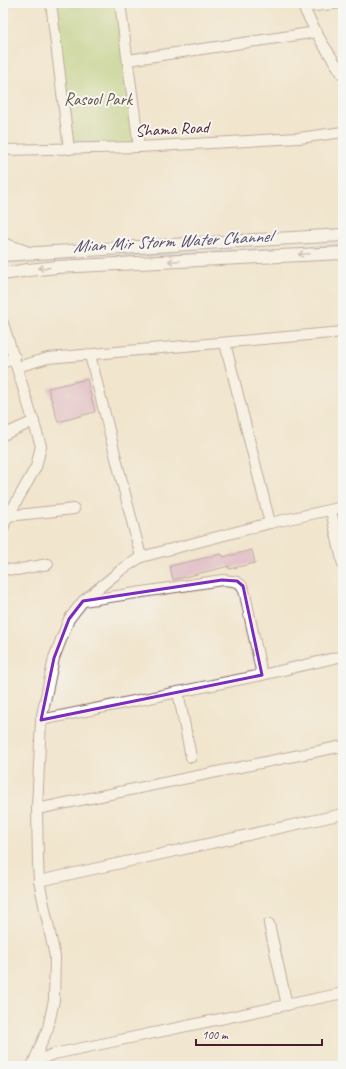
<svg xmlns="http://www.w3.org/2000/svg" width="346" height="1069" font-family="Caveat,sans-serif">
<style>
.green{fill:#aacd76;stroke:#7a7650}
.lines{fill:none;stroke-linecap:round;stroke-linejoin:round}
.stream{stroke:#85b8f2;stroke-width:2.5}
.building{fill:#d39cc7}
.minor-casing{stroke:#846464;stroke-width:12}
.major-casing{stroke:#846464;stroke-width:14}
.minor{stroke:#fff;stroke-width:10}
.major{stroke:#fff;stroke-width:12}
.oneway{stroke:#ae9aa0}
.marked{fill:none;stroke:#7b2cbf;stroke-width:3;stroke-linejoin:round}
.labels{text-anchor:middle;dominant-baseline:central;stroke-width:4;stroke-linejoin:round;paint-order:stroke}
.park-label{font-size:17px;fill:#675342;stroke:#f6f6f2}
.street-label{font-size:17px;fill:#4a1f2b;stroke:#f6f6f2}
.water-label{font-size:18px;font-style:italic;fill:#5c4d67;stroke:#f6f6f2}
</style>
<rect width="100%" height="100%" fill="#f6f6f2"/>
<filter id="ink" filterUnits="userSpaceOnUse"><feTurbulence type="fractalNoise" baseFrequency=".025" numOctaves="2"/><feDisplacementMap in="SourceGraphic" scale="8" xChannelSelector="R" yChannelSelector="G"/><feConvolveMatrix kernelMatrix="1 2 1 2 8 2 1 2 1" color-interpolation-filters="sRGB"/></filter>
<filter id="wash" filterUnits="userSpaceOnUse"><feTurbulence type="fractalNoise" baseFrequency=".012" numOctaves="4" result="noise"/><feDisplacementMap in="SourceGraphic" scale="16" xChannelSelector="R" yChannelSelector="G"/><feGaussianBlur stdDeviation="0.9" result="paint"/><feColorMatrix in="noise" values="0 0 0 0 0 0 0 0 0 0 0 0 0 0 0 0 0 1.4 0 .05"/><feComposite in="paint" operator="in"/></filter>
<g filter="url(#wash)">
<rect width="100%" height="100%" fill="#f1e5cd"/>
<path class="green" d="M51,3H120L139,147L69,149Z"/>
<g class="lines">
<path class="stream" d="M5,260L17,262L343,245"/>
</g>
<g id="blocks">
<g class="building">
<path d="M87,379L95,412L58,422L48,388Z"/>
<path d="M252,550L255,563L229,569V566L173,580L170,566L222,554L223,557Z"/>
</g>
</g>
</g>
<g filter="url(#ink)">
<use href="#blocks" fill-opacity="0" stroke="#846464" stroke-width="1"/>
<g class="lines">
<defs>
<g id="minor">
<path d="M51,3L69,149"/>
<path d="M120,3L139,147"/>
<path d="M301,3L321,41L343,75"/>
<path d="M304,7L343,3"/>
<path d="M128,60L317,32"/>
<path d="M3,150L139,147L299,138L343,132"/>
<path d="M3,243L29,252"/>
<path d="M3,323L41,446L36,467L6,520L3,529"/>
<path d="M225,343L270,523"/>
<path d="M90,355L141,557"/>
<path d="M3,363L15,357"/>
<path d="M17,367L48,358L343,332"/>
<path d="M3,435L34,421"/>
<path d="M331,511L343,565"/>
<path d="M8,516L74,509"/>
<path d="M3,569L16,570L48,564"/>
<path d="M83,601L222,580C235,581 242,580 245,594L262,675"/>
<path d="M178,692L191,757"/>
<path d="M41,720L262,675L343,656"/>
<path d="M37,809L343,746"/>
<path d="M39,881L343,814"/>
<path d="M269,924L287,1005"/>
<path d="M35,1061L54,1054L343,993"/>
<path d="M32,1066L48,1028L54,1000L55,957L39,881L38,862L37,809L41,720L54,658L69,619L83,601L121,570L141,557L270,523L343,507"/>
</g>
<g id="major">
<path d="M3,255L343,235"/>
<path d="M3,274L28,270L57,267L343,253"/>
</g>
</defs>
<use href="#minor" class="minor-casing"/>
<use href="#major" class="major-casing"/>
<use href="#minor" class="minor"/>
<use href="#major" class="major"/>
</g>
<defs><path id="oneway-shaft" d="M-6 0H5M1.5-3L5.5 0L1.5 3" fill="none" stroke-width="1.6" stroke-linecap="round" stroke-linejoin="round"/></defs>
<g class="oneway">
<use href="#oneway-shaft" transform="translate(304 254) rotate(177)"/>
<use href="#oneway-shaft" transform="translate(174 261) rotate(177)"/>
<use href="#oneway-shaft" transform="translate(44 268) rotate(176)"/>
</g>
</g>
<path d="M0 0H346V1069H0ZM222,580L237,581L243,586L262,675L41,720L54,658L69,619L83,601Z" fill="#f1e5cd" fill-opacity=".55" fill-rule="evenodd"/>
<path class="marked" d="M222,580L237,581L243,586L262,675L41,720L54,658L69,619L83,601Z"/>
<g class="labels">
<g class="park-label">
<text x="98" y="99">Rasool Park</text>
</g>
<g class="street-label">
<text transform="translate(172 129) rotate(-3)">Shama Road</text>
</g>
<g class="water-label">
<text transform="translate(172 241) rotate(-3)">Mian Mir Storm Water Channel</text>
</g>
</g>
<rect width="346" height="1069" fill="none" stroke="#f6f6f2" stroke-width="16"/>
<path d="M196 1039v6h126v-6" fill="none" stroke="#4a1f2b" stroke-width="2"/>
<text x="202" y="1039" font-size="12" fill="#4a1f2b" stroke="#f6f6f2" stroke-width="3" paint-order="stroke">100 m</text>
</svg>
